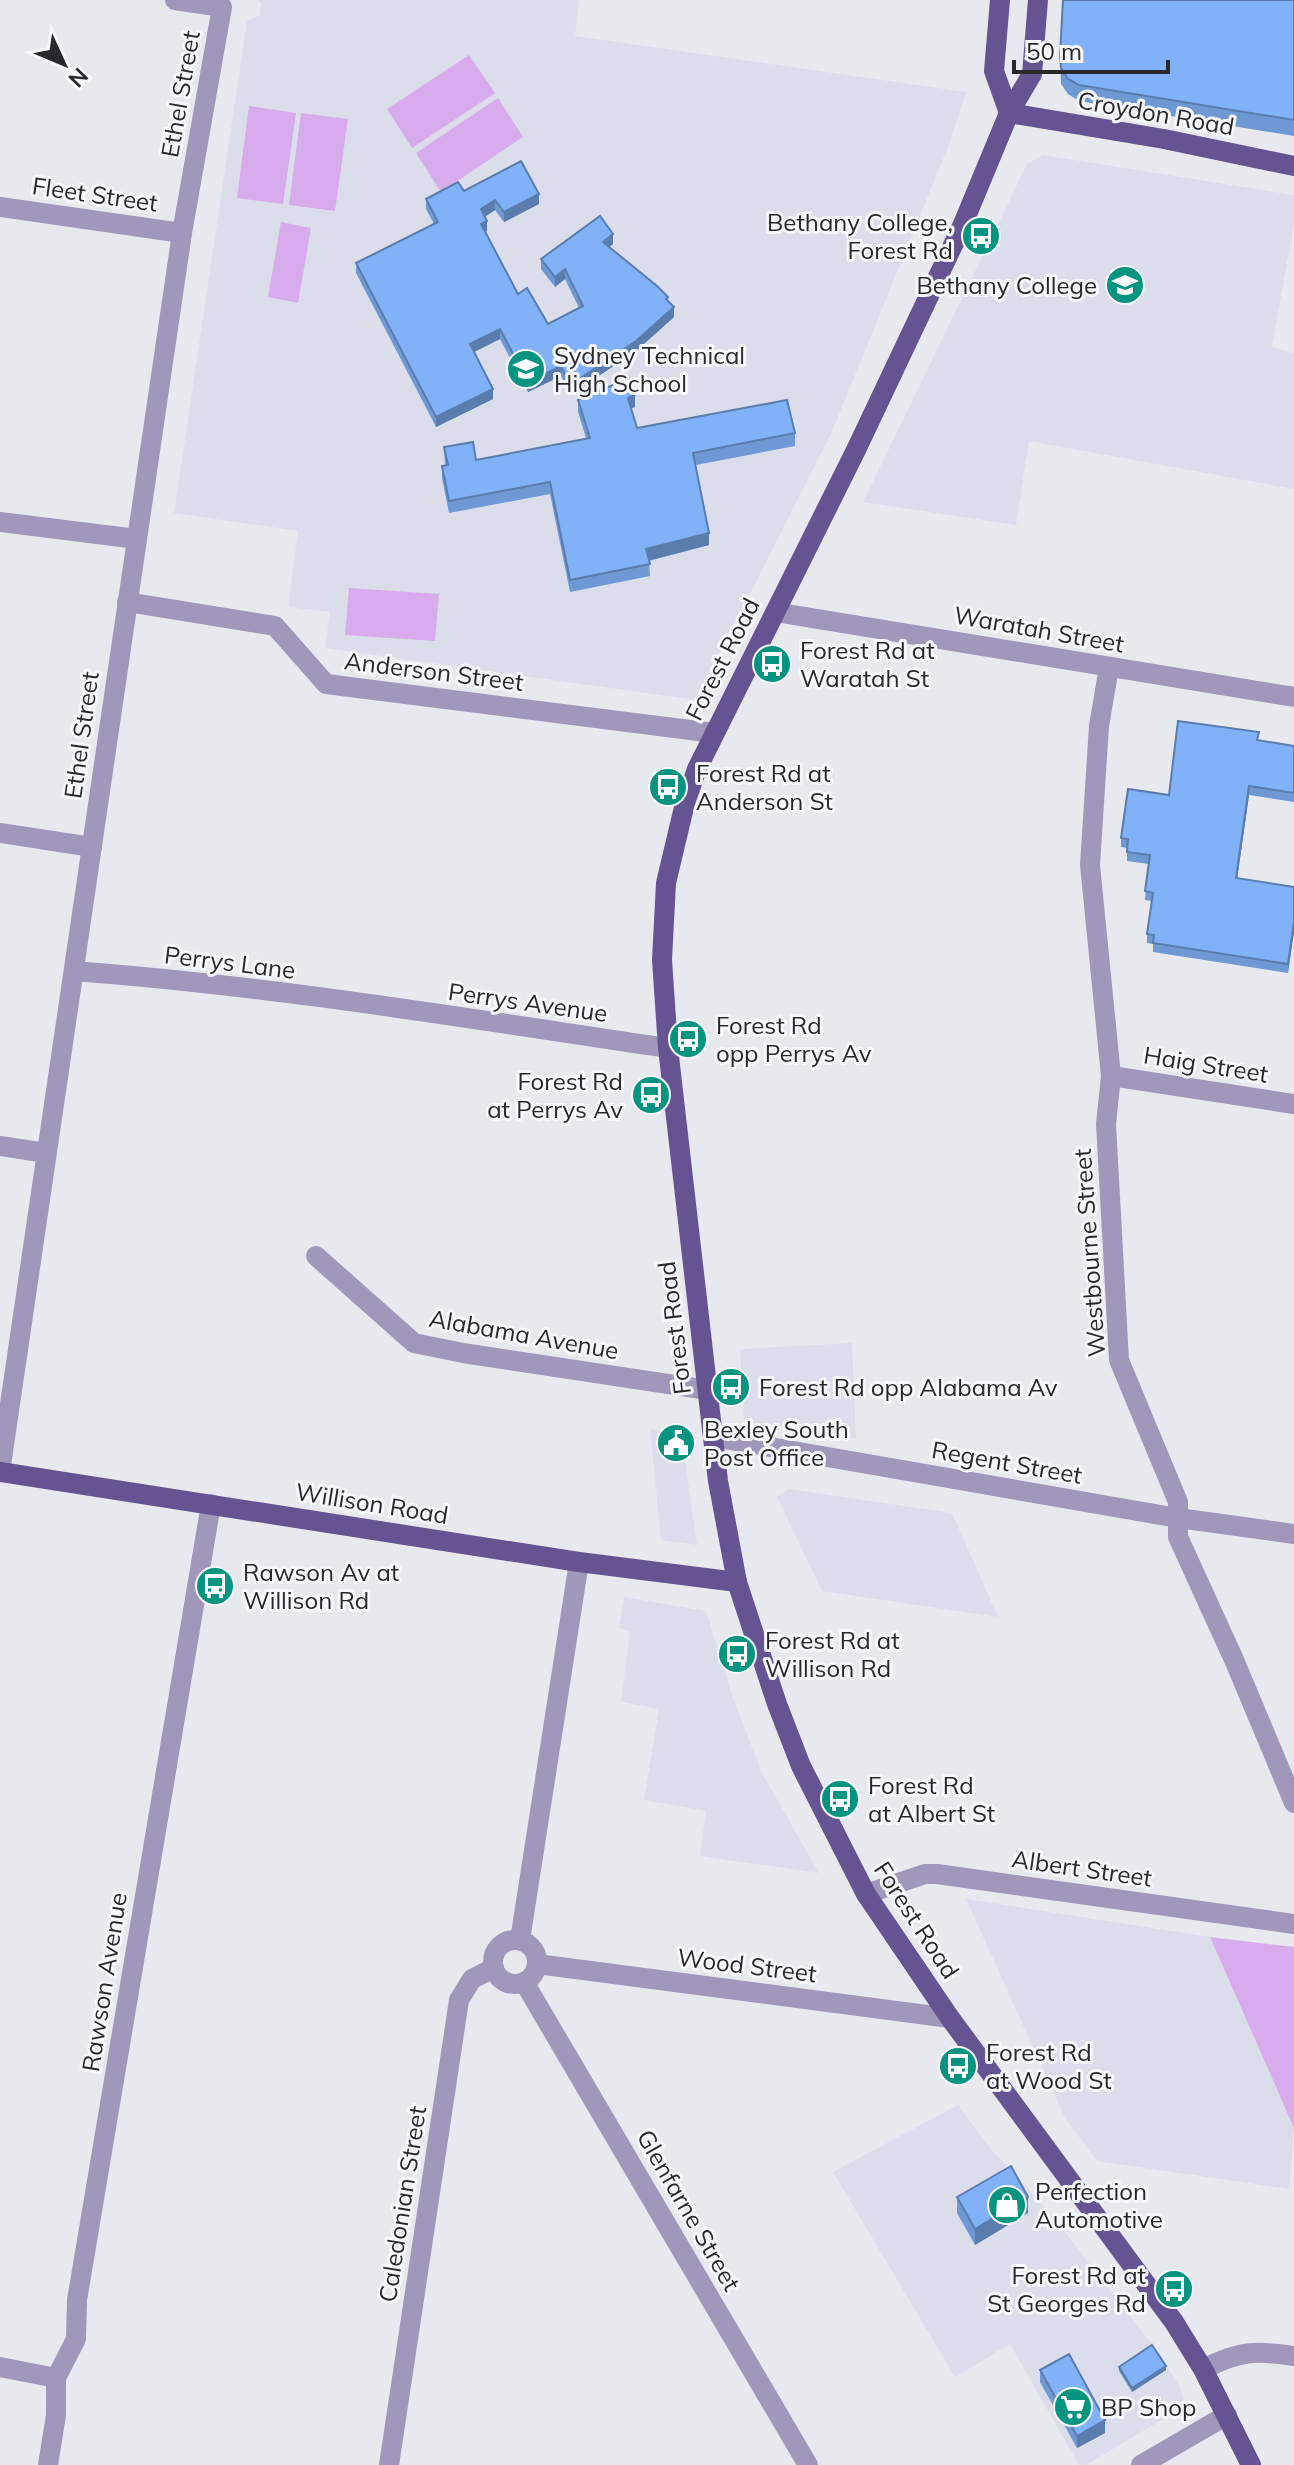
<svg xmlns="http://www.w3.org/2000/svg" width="1294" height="2465" font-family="Mulish,sans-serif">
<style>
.built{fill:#dbdeea}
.green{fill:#d8abec}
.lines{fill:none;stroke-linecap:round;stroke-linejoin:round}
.minor{stroke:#a098bb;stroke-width:20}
.major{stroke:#655491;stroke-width:20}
.wall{fill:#6f99d5}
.shaded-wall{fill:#5a7dae}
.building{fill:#81b2f8;stroke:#5a7dae;stroke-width:2}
.labels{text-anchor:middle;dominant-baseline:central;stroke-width:6;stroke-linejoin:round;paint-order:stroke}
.street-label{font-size:24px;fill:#29292b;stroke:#f5f7fc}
.poi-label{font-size:24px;fill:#29292b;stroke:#f5f7fc;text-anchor:start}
</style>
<rect width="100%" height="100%" fill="#e8e9ee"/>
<g class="built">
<path d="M258,0H579L575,36L966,92L948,147L831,434L696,700L325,648L330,612L288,607L298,531L174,513L247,21L260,15L261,3Z"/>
<path d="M1043,155L1294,195V223L1272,347L1294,353V489L1029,441L1016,525L863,502L1027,164Z"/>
<path d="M852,1343L856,1439L744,1421L740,1349Z"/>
<path d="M650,1429L681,1433L697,1545L661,1540Z"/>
<path d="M788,1489L952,1513L998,1617L822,1591L777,1497Z"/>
<path d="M624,1597L706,1611L733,1698L762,1773L819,1873L700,1856L706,1811L644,1800L659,1709L621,1702L630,1631L619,1628Z"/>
<path d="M966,1899L1210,1937L1294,2128L1289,2189L1097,2161L1065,2118Z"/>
<path d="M958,2105L990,2148L1051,2214L1158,2352L1180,2387L1185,2406L1086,2465H1079L1010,2344L955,2377L833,2172Z"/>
</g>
<g class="green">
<path d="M469,55L495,93L412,148L387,109Z"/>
<path d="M498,98L523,137L441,192L416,153Z"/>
<path d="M249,106L296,113L283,204L237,198Z"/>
<path d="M301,113L348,119L335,211L289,205Z"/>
<path d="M281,222L311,228L298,303L268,297Z"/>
<path d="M349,588L439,594L435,641L345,635Z"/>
<path d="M1210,1937L1294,1947V2128Z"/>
</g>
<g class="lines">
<g class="minor">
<path d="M0,207L182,233"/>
<path d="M0,522L137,539"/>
<path d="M127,602L275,626L326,684L714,733"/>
<path d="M775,612L1294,697"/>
<path d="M1109,667L1099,726L1090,865L1111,1076L1106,1124L1119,1360L1178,1502V1537L1235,1662L1294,1803"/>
<path d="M0,833L92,847"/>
<path d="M74,971C273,986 471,1019 668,1048"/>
<path d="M1111,1076L1294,1104"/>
<path d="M0,1146L46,1153"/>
<path d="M316,1256L414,1343L463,1353L708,1390"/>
<path d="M713,1437L1178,1518L1294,1534"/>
<path d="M0,1472L182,233L222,7L175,0"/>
<path d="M866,1894L925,1874H937L1294,1924"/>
<path d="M520,1940L579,1562"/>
<circle cx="515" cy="1962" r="22"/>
<path d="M537,1964L950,2018"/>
<path d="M524,1982L808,2465"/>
<path d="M0,2367L56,2378"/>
<path d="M1203,2369C1240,2351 1254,2350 1294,2356"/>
<path d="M48,2465L56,2415V2378L76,2339L77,2300L211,1504"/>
<path d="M389,2465L459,2000L472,1979L494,1968"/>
<path d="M1141,2465L1227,2415"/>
</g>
<g class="major">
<path d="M1000,0L994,71L1009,113"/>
<path d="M1038,0L1032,74L1009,113L963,224L856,450L697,769L685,803L666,883L662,960L668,1048L718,1481L737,1582L777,1704L801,1766L866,1894L950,2018L1174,2322L1203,2369L1251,2465"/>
<path d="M1009,113L1164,139L1294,166"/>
<path d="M0,1472L579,1562L737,1582"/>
</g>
</g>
<g class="wall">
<path d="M1294,0V136L1079,101L1068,94L1061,84L1060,56Z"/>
<path d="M464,191L539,204L504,222L495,210L485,217L487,231L485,232L518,294L548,324L579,308L565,279L555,287L541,269V259L613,244L609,247L668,301L674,317L636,351L570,395L561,376L528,392L500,339L474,352L493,399L436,427L356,273V263L434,224L426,209V199Z"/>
<path d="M578,400L635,407L631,408L637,428L795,433V446L696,465L709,545L649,561L650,576L570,592L550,494L449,513L442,478V466H445L444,447L476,460L586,438L578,412Z"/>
<path d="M1259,741L1294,746V802L1249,795L1237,878L1294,887L1288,973L1153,952V944L1147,943V934L1152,901L1145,900L1148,864L1127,861V848L1121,847V838Z"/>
<path d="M957,2197L1028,2213L975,2245L957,2213Z"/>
<path d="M1119,2367L1166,2370L1132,2392L1119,2371Z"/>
<path d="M1040,2370L1105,2433L1077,2448L1040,2382Z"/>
</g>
<g class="shaded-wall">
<path d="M539,194V204L504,222V212Z"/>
<path d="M495,200V210L481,219V209Z"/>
<path d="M487,221V231L481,234V224Z"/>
<path d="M613,234V244L603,252V242Z"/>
<path d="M565,269V279L555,287V277Z"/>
<path d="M674,307V317L636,351L570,395V385Z"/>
<path d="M500,329V339L470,354V344Z"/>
<path d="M561,366V376L528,392V382Z"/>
<path d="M493,389V399L436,427V417Z"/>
<path d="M635,395V407L628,410V398Z"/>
<path d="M709,533V545L646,561V549Z"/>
<path d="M1249,786V795L1236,887V878Z"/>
<path d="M1294,923V932L1288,973V964Z"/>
<path d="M1028,2197V2213L975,2245V2229Z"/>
<path d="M1166,2366V2370L1132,2392V2388Z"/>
<path d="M1105,2420V2433L1077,2448V2436Z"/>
</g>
<g class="building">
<path d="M1063,0H1294V120L1079,85L1068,79L1061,68L1060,56Z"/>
<path d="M521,161L539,194L504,212L495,200L481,209L487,221L481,224L518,294L527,288L548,324L583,306L565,269L555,277L541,259L600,216L613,234L603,242L657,286L668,297L666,299L674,307L636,341L570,385L561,366L528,382L500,329L470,344L493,389L436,417L356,263L438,222L426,199L458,182L464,191Z"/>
<path d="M629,378L635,395L628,398L637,428L787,400L795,433L693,453L709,533L646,549L650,564L570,580L550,482L449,501L442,466L448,465L444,447L473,442L476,460L590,438L578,400Z"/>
<path d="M1178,721L1259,732L1257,740L1294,746V793L1249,786L1236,878L1294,887V923L1288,964L1153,943L1154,935L1147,934L1153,893L1145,891L1150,855L1127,852L1128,839L1121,838L1128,789L1169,795Z"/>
<path d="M1011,2166L1028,2197L975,2229L957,2197Z"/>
<path d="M1152,2345L1166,2366L1132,2388L1119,2367Z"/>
<path d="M1069,2354L1105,2420L1077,2436L1040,2370Z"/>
</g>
<defs>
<symbol id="bus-disc" viewBox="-11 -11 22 22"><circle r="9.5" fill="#059480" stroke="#f5f7fc"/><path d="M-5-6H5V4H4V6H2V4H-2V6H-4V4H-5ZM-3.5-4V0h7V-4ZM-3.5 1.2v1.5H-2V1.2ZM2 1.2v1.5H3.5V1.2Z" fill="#fff"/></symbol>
<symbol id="school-disc" viewBox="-11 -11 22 22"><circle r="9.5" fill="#059480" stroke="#f5f7fc"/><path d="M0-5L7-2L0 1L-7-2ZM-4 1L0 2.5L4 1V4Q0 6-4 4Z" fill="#fff"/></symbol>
<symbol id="civic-disc" viewBox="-11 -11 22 22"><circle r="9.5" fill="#059480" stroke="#f5f7fc"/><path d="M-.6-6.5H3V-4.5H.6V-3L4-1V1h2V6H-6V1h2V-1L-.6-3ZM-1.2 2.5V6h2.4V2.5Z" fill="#fff"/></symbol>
<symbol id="shop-disc" viewBox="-11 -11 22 22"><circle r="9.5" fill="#059480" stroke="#f5f7fc"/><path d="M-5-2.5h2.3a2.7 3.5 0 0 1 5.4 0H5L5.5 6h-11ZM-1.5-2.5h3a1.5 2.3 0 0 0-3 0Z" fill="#fff"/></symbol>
<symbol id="supermarket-disc" viewBox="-11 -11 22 22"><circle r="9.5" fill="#059480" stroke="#f5f7fc"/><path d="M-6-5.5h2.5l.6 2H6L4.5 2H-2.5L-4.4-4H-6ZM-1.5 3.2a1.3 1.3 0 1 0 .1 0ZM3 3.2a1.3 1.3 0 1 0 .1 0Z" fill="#fff"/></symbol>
</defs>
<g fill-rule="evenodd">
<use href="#bus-disc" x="959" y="214" width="44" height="44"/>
<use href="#school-disc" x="1103" y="263" width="44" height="44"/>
<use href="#school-disc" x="504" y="347" width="44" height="44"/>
<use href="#bus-disc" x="750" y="642" width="44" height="44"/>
<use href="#bus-disc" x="646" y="765" width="44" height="44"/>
<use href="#bus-disc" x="666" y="1017" width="44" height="44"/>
<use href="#bus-disc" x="629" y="1073" width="44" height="44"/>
<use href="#bus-disc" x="709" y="1365" width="44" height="44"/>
<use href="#civic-disc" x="654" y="1421" width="44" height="44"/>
<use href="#bus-disc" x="193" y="1564" width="44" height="44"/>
<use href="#bus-disc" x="715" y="1632" width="44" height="44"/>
<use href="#bus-disc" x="818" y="1777" width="44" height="44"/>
<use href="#bus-disc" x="936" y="2044" width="44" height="44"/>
<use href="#shop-disc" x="985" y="2183" width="44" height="44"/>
<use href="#bus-disc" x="1152" y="2267" width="44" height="44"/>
<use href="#supermarket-disc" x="1051" y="2385" width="44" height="44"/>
</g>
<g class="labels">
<g class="street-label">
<text transform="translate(180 94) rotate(-80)">Ethel Street</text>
<text transform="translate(1156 113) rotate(10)">Croydon Road</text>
<text transform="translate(95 194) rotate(8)">Fleet Street</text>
<text transform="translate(1039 629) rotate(10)">Waratah Street</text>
<text transform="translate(722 659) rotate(-63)">Forest Road</text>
<text transform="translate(434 671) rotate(7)">Anderson Street</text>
<text transform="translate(81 735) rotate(-82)">Ethel Street</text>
<text transform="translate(230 962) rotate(7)">Perrys Lane</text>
<text transform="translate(528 1002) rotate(8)">Perrys Avenue</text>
<text transform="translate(1206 1064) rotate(9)">Haig Street</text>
<text transform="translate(1089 1253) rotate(-94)">Westbourne Street</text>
<text transform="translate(674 1328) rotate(-97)">Forest Road</text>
<text transform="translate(524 1334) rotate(10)">Alabama Avenue</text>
<text transform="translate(1007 1462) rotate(10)">Regent Street</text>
<text transform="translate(372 1503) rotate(9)">Willison Road</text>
<text transform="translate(1082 1868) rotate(8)">Albert Street</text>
<text transform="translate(917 1920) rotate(57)">Forest Road</text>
<text transform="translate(747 1965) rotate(7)">Wood Street</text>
<text transform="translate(104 1982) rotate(-81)">Rawson Avenue</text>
<text transform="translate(402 2204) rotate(-81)">Caledonian Street</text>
<text transform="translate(689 2210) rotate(60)">Glenfarne Street</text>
</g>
<g class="poi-label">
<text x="953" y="222" text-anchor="end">Bethany College,<tspan x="953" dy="28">Forest Rd</tspan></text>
<text x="1097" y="285" text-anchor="end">Bethany College</text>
<text x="554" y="355">Sydney Technical<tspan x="554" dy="28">High School</tspan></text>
<text x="800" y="650">Forest Rd at<tspan x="800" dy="28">Waratah St</tspan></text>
<text x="696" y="773">Forest Rd at<tspan x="696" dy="28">Anderson St</tspan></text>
<text x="716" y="1025">Forest Rd<tspan x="716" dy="28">opp Perrys Av</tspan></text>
<text x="623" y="1081" text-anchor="end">Forest Rd<tspan x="623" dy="28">at Perrys Av</tspan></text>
<text x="759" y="1387">Forest Rd opp Alabama Av</text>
<text x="704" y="1429">Bexley South<tspan x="704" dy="28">Post Office</tspan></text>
<text x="243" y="1572">Rawson Av at<tspan x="243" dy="28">Willison Rd</tspan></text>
<text x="765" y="1640">Forest Rd at<tspan x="765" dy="28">Willison Rd</tspan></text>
<text x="868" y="1785">Forest Rd<tspan x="868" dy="28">at Albert St</tspan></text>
<text x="986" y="2052">Forest Rd<tspan x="986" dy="28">at Wood St</tspan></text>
<text x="1035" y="2191">Perfection<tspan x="1035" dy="28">Automotive</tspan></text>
<text x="1146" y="2275" text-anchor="end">Forest Rd at<tspan x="1146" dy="28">St Georges Rd</tspan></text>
<text x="1101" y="2407">BP Shop</text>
</g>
</g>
<g transform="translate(64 64) rotate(134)" stroke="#f5f7fc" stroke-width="6" paint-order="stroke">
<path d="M0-6L14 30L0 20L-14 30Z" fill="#29292b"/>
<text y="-12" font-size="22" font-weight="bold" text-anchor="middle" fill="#29292b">N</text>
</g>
<path d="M1014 60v12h154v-12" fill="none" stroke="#29292b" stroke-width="4"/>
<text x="1026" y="60" font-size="24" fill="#29292b" stroke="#f5f7fc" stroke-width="6" paint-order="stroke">50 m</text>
</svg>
